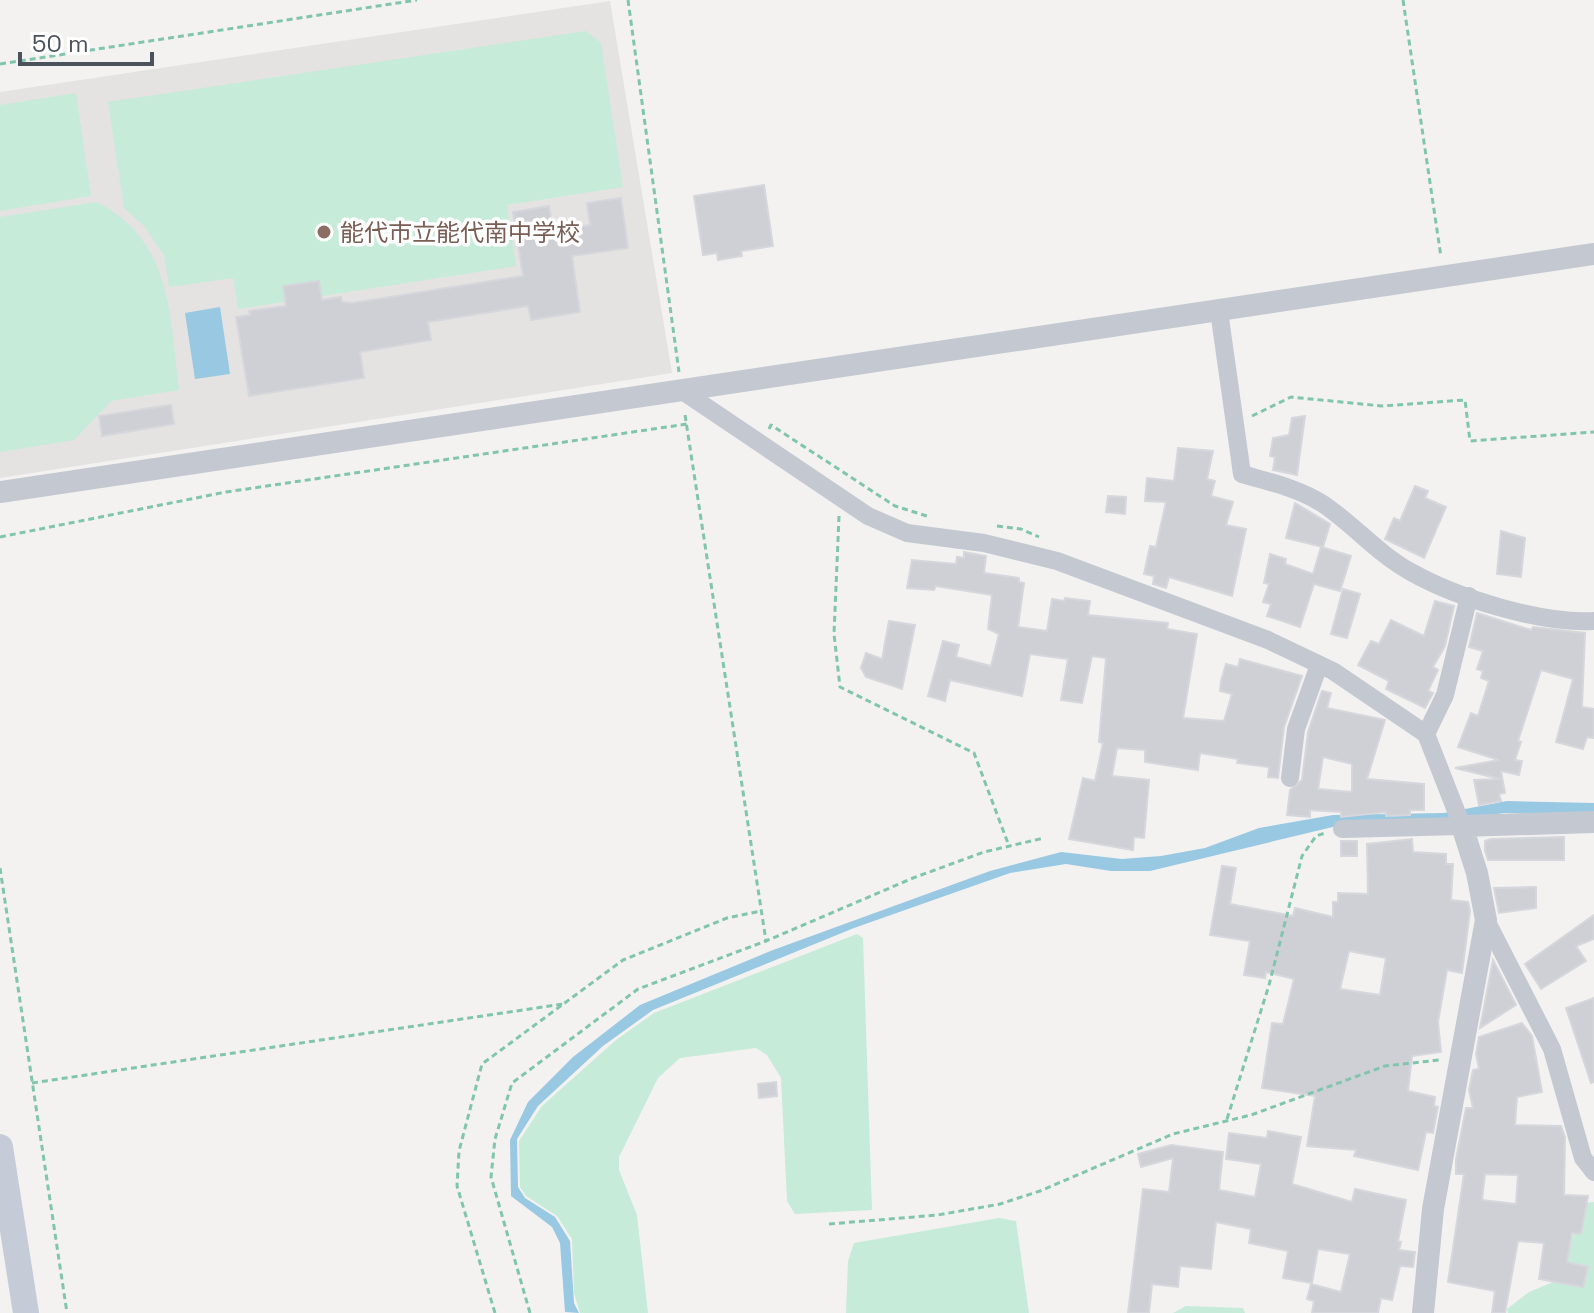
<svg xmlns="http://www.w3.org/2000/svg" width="1594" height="1313" font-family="'Space Grotesk','Noto Sans JP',sans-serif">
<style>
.education{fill:#e4e3e2}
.green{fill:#c6ebd9}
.water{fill:#98c8e2}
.building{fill:#cfd0d5;stroke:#d6d7dc;stroke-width:2;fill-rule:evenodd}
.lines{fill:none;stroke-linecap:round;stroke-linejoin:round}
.path{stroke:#82c5ae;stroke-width:3;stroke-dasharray:6 4;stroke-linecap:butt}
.minor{stroke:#c4c9d1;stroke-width:18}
.tertiary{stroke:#c4c9d1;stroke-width:22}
.secondary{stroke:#c6ccd7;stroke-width:26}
.education-dot{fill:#8d6e63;stroke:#fff;stroke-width:3}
.labels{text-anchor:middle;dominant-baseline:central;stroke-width:7;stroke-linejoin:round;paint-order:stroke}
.education-label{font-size:24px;fill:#785e54;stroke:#fff;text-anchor:start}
</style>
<rect width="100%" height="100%" fill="#f3f2f1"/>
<path class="education" d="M610,1L672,373L0,478V92Z"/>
<g class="green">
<path d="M586,31L601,43L623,187L507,205L516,266L238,309L233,278L169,287L164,255L144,226L124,208L108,102Z"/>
<path d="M76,93L91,196L0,211V105Z"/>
<path d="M96,202C172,239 170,316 179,390L111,401L74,440L0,452V217Z"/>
<path d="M857,934L863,938L872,1210L795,1214L787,1201L781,1078L767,1055L756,1048L680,1058L658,1078L619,1157V1170L637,1215L648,1313H580L574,1293L572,1239L557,1216L526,1196L520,1187L519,1141L542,1106L616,1040L654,1013Z"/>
<path d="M1594,1202V1313H1508L1507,1309L1529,1292L1558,1280L1584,1203Z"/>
<path d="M999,1218L1016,1221L1029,1313H846L848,1261L854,1243Z"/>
<path d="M1186,1306L1243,1308L1245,1313H1173Z"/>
</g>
<g class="water">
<path d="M220,307L230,374L195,379L185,313Z"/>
<path d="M1507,801L1594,803V814L1504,813L1467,819L1337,826L1150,871H1111L1066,864L1010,873L854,928L653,1010L603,1046L538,1106L517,1139L518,1187L525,1198L555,1217L570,1241L574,1303L579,1313L565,1312L560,1243L552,1227L511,1196L510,1140L528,1102L573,1057L640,1005L773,950L990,871L1061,852L1122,859L1161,856L1205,848L1259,828L1333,815L1444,813Z"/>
</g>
<g class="building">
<path d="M764,185L773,246L741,251L742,256L718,260L717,253L703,255L694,196Z"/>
<path d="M621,198L628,248L572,256L580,312L531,320L528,306L428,322L431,340L360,352L364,378L249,396L236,317L250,315L249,311L286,306L283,286L319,281L322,300L341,297L342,302L352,303L523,276L513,212L549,206L553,231L590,225L587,203Z"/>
<path d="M171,405L174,424L102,436L99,416Z"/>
<path d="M1305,416L1297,475L1273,470L1275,457L1270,456L1273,438L1289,435L1292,418Z"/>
<path d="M1178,448L1213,451L1207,479L1215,481L1211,496L1233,502L1226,525L1246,529L1232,596L1169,577L1166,588L1157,585L1153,584L1154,576L1144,574L1150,546L1156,547L1166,502L1145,501L1147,478L1174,481Z"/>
<path d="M1415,486L1428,491L1425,498L1446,507L1424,558L1385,539L1394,518L1400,521Z"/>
<path d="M1108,496L1126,497L1125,514L1106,512Z"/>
<path d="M1295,503L1330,524L1323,547L1286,538Z"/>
<path d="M1501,531L1525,538L1521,577L1497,574Z"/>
<path d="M1321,547L1351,556L1340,591L1314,584L1300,627L1267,616L1271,604L1263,602L1269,584L1264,583L1270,554L1286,559L1285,564L1313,574Z"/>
<path d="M964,552L986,556L984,573L1019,578V582L1024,583L1018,627L1047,631L1052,599L1064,601L1065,598L1090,601L1088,615L1168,623L1167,629L1197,634L1183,718L1224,721L1232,694L1220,691L1221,681L1226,664L1238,667L1240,659L1302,676L1284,727L1278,778L1268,777L1269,767L1237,763L1238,759L1200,753L1198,770L1145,762V750L1117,748L1112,776L1149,780L1144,838L1134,837L1133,850L1069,839L1083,778L1095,781L1103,743L1099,742L1106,658L1092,656L1082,703L1061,700L1068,659L1030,654L1022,696L950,680L945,701L928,696L943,641L959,645L956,657L991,666L999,634L988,629L992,595L936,586L934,590L907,588L912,560L956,564L957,557L964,558Z"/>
<path d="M1343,589L1360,594L1347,638L1331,634Z"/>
<path d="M1435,601L1454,606L1445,646L1433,667L1438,670L1428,691L1433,693L1425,708L1386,689L1389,681L1358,665L1371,641L1379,644L1391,620L1424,636Z"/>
<path d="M1477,613L1531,630L1533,627L1585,633L1582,707L1594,709V738L1587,737L1583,749L1556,742L1573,679L1541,670L1518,741L1521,742L1515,760L1522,761L1519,775L1501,771L1505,793L1499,794L1501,801L1479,805L1474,780L1500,779L1455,768L1499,760L1458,747L1471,713L1478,716L1489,681L1481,678L1483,671L1477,669L1483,651L1469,647Z"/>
<path d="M889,621L915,625L902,689L866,677L861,668L866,653L882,659Z"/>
<path d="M1322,691L1331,693L1327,708L1385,720L1367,779L1424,784V810H1410V815L1386,816V812L1341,817V812L1310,810V817L1287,815L1290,790L1302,780L1308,732ZM1323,757L1352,764V792L1318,789Z"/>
<path d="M1564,837V860H1488L1485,851V841L1491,839Z"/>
<path d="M1412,839L1413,852L1446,854V864H1453L1451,900L1468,902L1470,911L1462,973L1447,970L1438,1022L1441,1052L1412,1056L1408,1091L1435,1097L1434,1106L1438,1107L1433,1133L1426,1132L1418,1170L1354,1156L1356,1150L1307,1146L1315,1096L1262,1088L1272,1023L1283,1024L1294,979L1266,972L1265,978L1244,975L1250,941L1210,935L1222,866L1236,868L1230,904L1293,916L1295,908L1333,917V902H1338V893L1368,894L1367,844ZM1349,951L1386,958L1380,995L1340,989Z"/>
<rect x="1341" y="841" width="16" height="15"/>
<path d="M1536,887V908L1499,913L1494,888Z"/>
<path d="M1594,915V939L1576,946L1586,961L1541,989L1525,964Z"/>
<path d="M1493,960L1516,1005L1480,1028Z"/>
<path d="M1594,998V1082L1591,1083L1566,1008Z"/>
<path d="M1522,1023L1532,1036L1542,1092L1517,1097L1515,1125L1561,1126L1565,1137L1564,1195L1588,1196L1581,1234L1572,1233L1567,1262L1588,1267L1583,1287L1539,1279L1544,1243L1518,1241L1505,1313H1492L1495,1291L1448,1282L1464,1174H1456V1159L1466,1108H1473L1469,1090L1473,1070L1479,1069L1476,1054L1479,1037ZM1485,1174L1518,1175L1516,1204L1482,1200Z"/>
<path d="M776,1082L777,1096L759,1098L758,1084Z"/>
<path d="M1268,1131L1301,1137L1292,1184L1352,1202L1355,1189L1406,1200L1398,1241L1401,1242L1399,1250L1415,1252L1413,1267L1400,1266L1392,1300L1381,1298L1378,1313H1312L1314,1301L1307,1299L1311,1284L1341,1292L1350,1254L1318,1249L1312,1283L1283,1278L1288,1251L1249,1243L1251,1229L1216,1222L1211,1269L1180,1266L1178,1287L1152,1284L1149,1313H1128L1143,1189L1169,1192L1173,1158L1141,1167L1138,1154L1171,1145L1223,1152L1219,1190L1255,1197L1261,1164L1226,1159L1229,1133L1267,1138Z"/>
</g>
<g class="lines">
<g class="path">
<path d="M628,0L679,372"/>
<path d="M1403,0L1441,257"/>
<path d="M0,64L417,0"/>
<path d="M685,415L766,941"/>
<path d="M1252,416L1291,397L1382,406L1465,400L1470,441L1594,432"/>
<path d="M769,429L771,425L895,506L930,517"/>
<path d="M839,516L834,634L840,687L974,753L1009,846"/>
<path d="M997,526L1021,529L1039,537"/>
<path d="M0,537L226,492L687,424"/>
<path d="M0,868L67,1313"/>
<path d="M32,1083L563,1004"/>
<path d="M1227,1119L1269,985L1302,856L1316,836L1325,833"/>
<path d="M829,1224L938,1215L1000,1204L1040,1191L1173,1134L1251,1115L1385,1066L1439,1060"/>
<path d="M495,1313L457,1186L459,1151L482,1064L623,960L727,918L761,911"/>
<path d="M530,1313L491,1177L495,1139L512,1083L638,989L766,941L913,878L984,852L1044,838"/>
</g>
<g class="minor">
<path d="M1219,311L1242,474C1269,482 1298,488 1323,504C1353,524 1378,554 1411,572C1457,598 1541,624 1594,621"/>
<path d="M681,390L868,516L907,533L984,543L1057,561L1268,640L1333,671L1426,734L1462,826"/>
<path d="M1426,734L1445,695L1469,596"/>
<path d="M1290,778L1296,729L1319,665"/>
<path d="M1342,829L1462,826"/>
<path d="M1486,920L1552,1049L1583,1158L1594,1172"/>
</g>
<g class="tertiary">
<path d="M0,492L1594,254"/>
<path d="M1423,1313L1433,1209L1486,920L1477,873L1462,826L1594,822"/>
</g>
<path class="secondary" d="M0,1147L26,1313"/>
</g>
<circle class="education-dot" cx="324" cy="232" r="8"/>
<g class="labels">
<g class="education-label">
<text x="340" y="232">能代市立能代南中学校</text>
</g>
</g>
<path d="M20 52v12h132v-12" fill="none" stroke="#4b525c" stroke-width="4"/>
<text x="32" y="52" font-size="24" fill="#4b525c" stroke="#ffffff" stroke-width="6" paint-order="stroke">50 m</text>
</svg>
